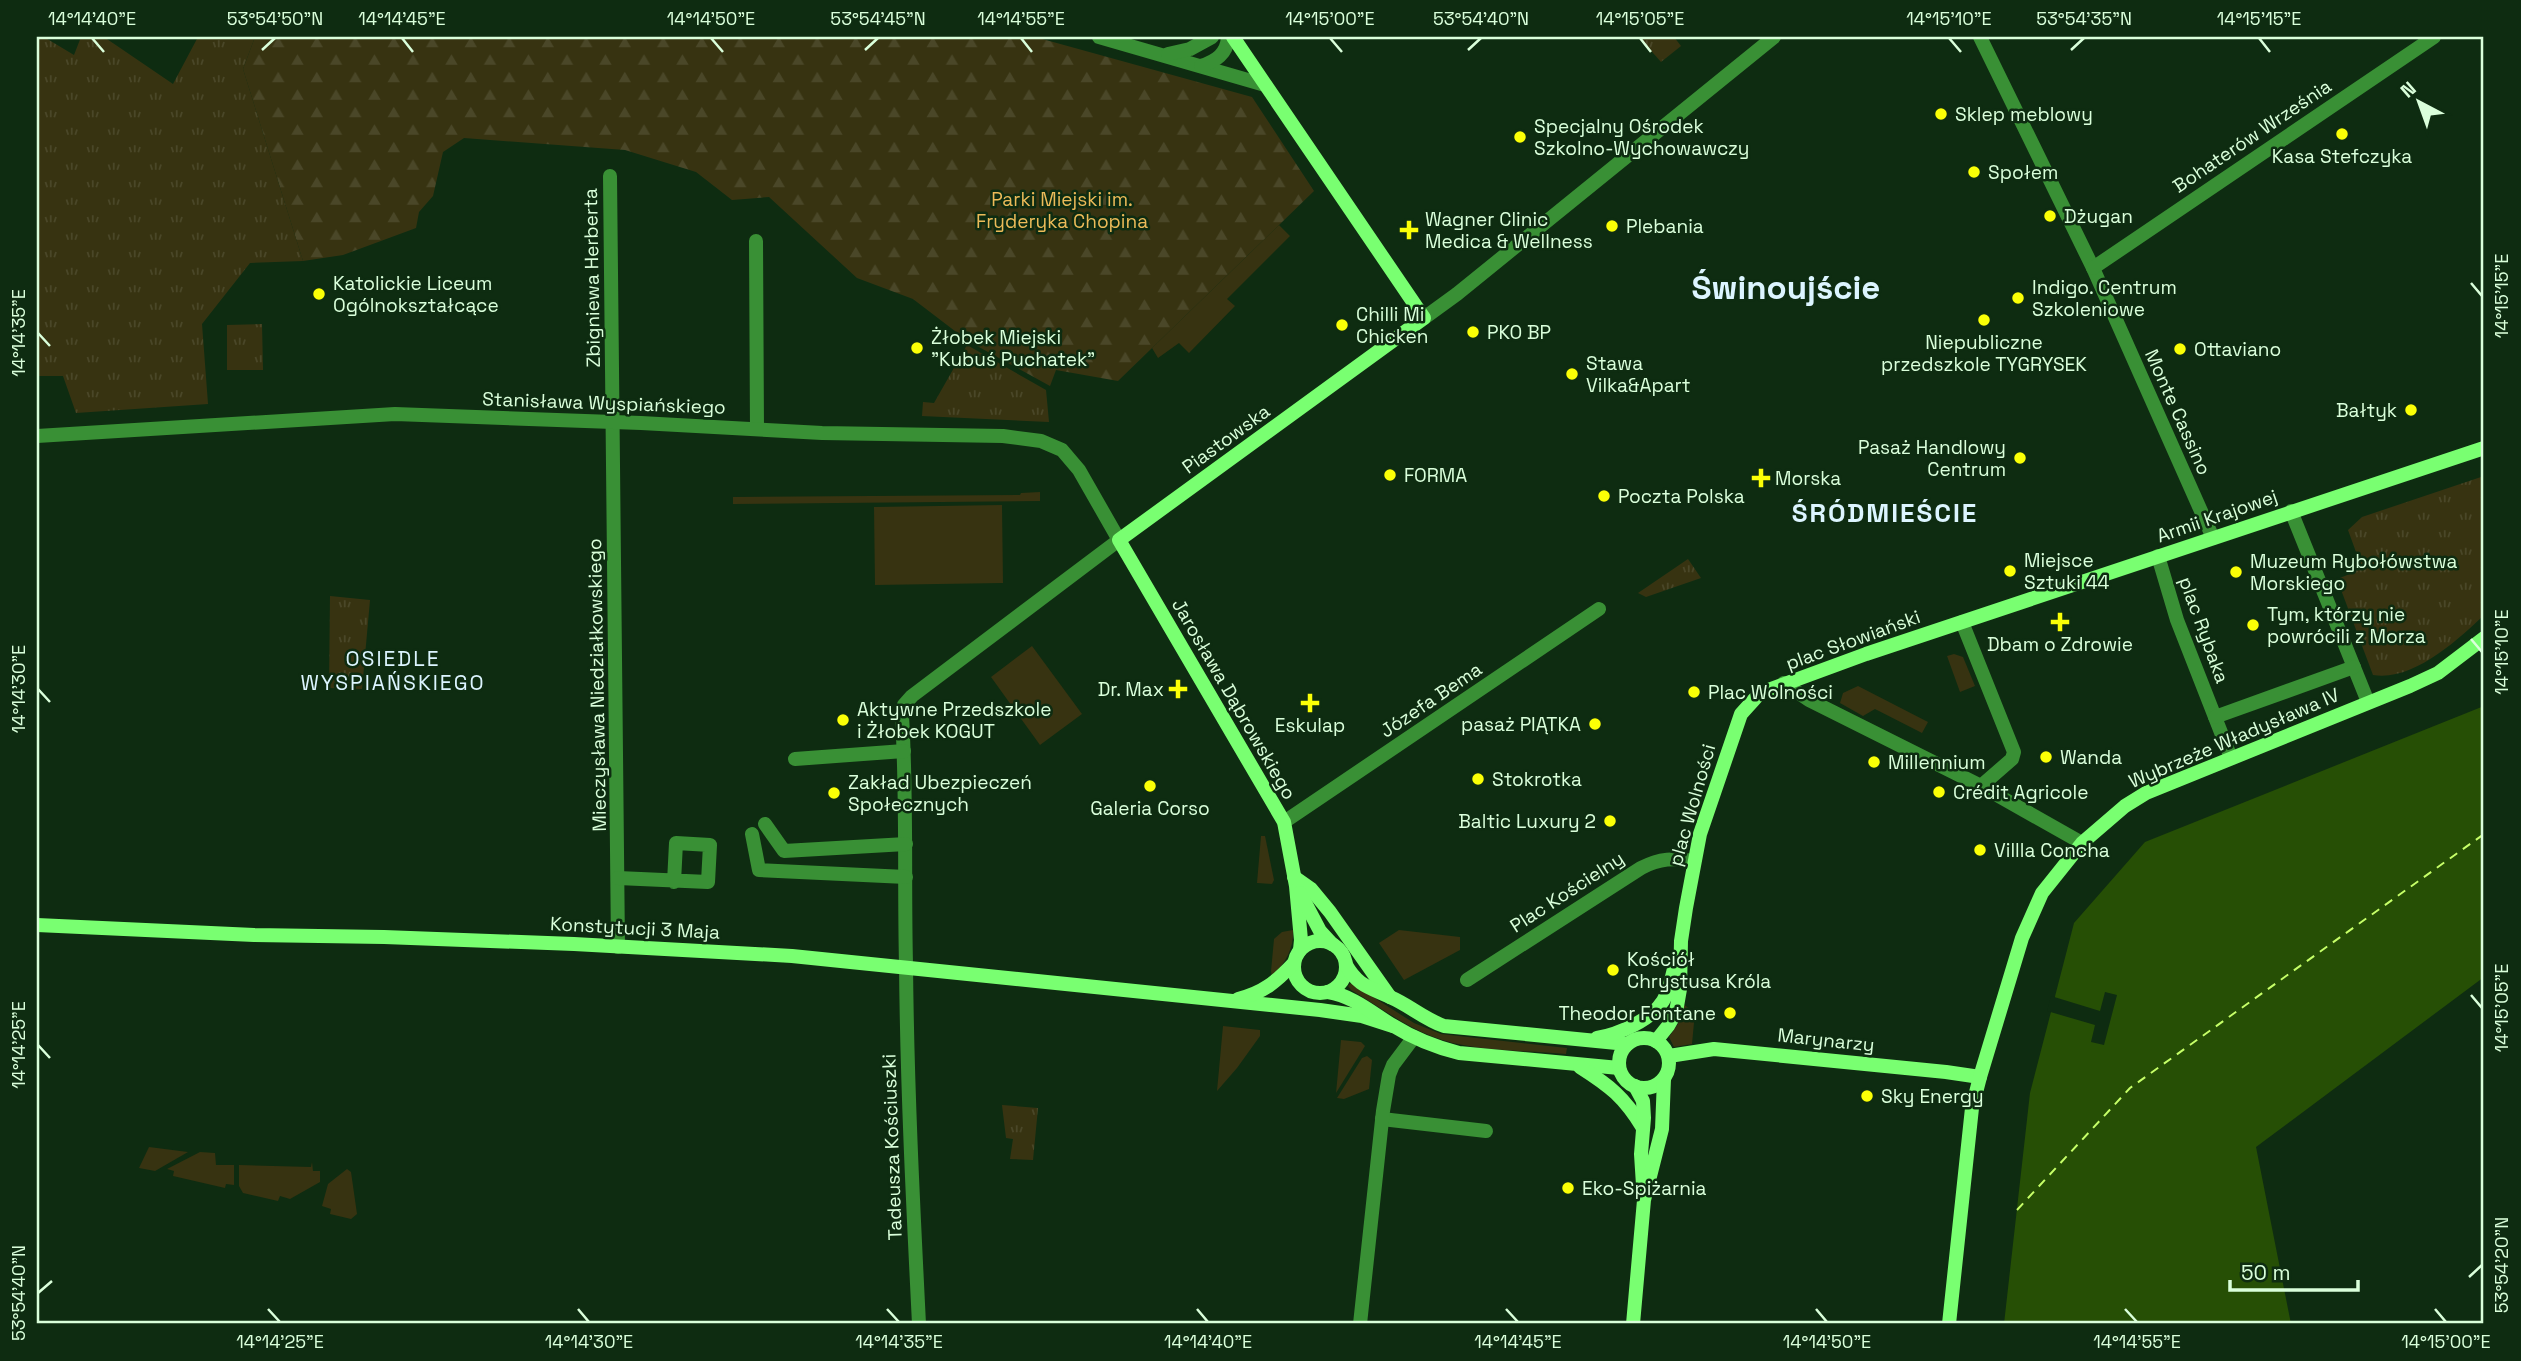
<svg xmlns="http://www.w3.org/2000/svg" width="2521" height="1361" font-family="'Space Grotesk',sans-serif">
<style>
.green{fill:#373311}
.forest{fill:url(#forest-firs)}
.park{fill:url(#park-tufts)}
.water{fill:#264f05}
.pier{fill:#0e2c11}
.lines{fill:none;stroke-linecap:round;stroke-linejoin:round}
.ferry{stroke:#c6ff68;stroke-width:2;stroke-dasharray:9 7;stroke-linecap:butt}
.street{stroke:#399035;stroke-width:14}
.secondary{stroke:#79ff71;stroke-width:14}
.ticks{fill:none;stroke:#daffdb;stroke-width:2.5}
.poi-dot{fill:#fbff06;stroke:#0e2c11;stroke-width:2.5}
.labels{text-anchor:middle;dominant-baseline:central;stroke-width:5;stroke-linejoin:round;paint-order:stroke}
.poi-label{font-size:19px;fill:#daffdb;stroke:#0e2c11;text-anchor:start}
.street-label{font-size:19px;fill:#daffdb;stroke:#0e2c11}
.park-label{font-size:19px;fill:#ecbb59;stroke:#0e2c11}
.neighbourhood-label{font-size:21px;letter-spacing:2px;fill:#dcf5ff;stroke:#0e2c11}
.district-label{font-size:26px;font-weight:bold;letter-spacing:2px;fill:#dcf5ff;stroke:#0e2c11}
.town-label{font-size:33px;font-weight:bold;fill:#dcf5ff;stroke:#0e2c11}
.neatline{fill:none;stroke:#daffdb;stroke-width:2.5}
.ticks-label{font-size:18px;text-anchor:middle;fill:#daffdb}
</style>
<defs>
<pattern id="forest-firs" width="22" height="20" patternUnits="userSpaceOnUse" patternTransform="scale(1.75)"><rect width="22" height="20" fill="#373311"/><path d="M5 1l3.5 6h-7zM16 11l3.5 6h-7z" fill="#4a4728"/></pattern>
<pattern id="park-tufts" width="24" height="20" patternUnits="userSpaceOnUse" patternTransform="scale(1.75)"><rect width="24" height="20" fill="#373311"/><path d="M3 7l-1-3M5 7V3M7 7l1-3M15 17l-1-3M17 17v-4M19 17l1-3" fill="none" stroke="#4a4728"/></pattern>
</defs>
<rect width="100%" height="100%" fill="#0e2c11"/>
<g class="green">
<path d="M1279,225L1290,236L1227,299L1235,306L1189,353L1179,343L1158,358L1152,348Z"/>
<path d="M1040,492V501L733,504V497L1020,495L1021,493Z"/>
<path d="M1002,505L1003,583L875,585L874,507Z"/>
<path d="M1032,646L1082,714L1040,745L991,677Z"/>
<path d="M1954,654L1963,657L1975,686L1960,692L1947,656Z"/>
<path d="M1858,686L1928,722L1922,733L1875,709L1863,716L1840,703L1843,693Z"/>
<path d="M1261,836H1265L1274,880L1272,884L1257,883Z"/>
<path d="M1293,930C1294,949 1285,963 1272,977L1271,971L1274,939L1282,932Z"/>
<path d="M1399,930L1460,937V950L1404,980L1379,943Z"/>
<path d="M1351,983L1414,1023L1441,1034L1567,1048L1566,1054C1524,1050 1470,1052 1431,1036C1403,1025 1377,1005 1351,990L1348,986Z"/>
<path d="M1684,1005L1695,1012L1692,1044L1674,1047L1669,1037L1678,1024Z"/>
<path d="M1223,1026L1260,1030V1036L1237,1068L1217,1091Z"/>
<path d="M1341,1040L1361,1042L1365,1046L1336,1093Z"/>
<path d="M1367,1056L1372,1060L1369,1089L1344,1099L1337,1098L1362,1058Z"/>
<path d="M149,1147L188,1152L155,1171L139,1168Z"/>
<path d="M200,1152L215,1153L216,1165H234V1185L226,1184L225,1188L173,1176L174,1171L167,1169Z"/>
<path d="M312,1162L313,1171H320V1182L290,1199L280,1196L278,1201L243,1193L239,1186V1165L311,1167Z"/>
<path d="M347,1169L351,1172L357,1214L351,1219L330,1214L331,1209L322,1206L328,1184Z"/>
</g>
<path class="forest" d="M255,37H1035L1252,97L1314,191L1118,381L1056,370L1050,386L968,341L913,299L857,278L769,197L732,200L696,172L625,150L464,138L443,152L433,196L419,212L416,228L343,255L303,261L243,69Z"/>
<g class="park">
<path d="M37,37H44L74,55L81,37H104L173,84L198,37H255L243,69L303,261L250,263L202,324L208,404L76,413L63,376H37Z"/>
<path d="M1639,37H1674L1681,46L1661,62Z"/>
<path d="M262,324L263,370H227V325Z"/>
<path d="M967,345L1046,390L1049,422L922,416L923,402L934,403Z"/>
<path d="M2484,476V615C2458,640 2412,682 2373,675L2337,579L2350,574L2360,563L2348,530L2362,517Z"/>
<path d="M1688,559L1701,578L1646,597L1638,593Z"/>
<path d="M330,596L370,600L362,689L329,688Z"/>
<path d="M1002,1105L1038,1108L1033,1160L1010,1159L1013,1139L1006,1138Z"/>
</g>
<path class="water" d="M2484,706V977L2256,1147L2291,1324H2004L2030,1093L2074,923L2145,842Z"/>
<path class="pier" d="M2105,992L2117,995L2104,1045L2091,1042L2095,1025L2047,1011L2051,996L2100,1011Z"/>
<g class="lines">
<path class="ferry" d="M2017,1210L2130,1088L2484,834"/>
<g class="street">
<path d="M1099,37L1265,85"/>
<path d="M1980,37L2093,268L2213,538"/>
<path d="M1168,54L1190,49L1212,37"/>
<path d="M1201,66C1216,61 1227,54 1228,37"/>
<path d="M610,176L618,947"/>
<path d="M756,241L757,429"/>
<path d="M2093,268L2434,37"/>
<path d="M1424,318L1457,294L1774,37"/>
<path d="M37,436L395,414L641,423L822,433L1003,436L1041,441L1062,450L1079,470L1119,540L912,696L904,705L902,716C907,799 904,881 906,964C907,1084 913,1204 919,1324"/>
<path d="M2291,511L2368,702"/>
<path d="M2158,556L2177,620L2231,758"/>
<path d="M1962,622L2014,752L2012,759L1981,786"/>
<path d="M1784,683L1809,700L1981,786L2082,843"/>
<path d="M2215,717L2354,667"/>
<path d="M795,759L904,751"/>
<path d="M1284,822L1599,609"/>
<path d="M765,824L784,851L906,844"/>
<path d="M752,834L759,870L906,877"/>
<path d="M618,878L708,882L710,845L676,843L674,882"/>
<path d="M1467,980L1641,868C1660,858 1674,858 1694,861"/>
<path d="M1382,1119L1486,1131"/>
<path d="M1360,1324L1383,1111L1389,1075L1393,1065L1414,1037"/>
</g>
<g class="secondary">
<path d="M1233,37L1424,318L1119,540L1284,822L1296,886L1301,940L1300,950"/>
<path d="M1294,877L1311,889L1330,912L1390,997"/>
<path d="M1300,893L1320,931L1332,944"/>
<path d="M37,925L254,935L384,937L574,944L792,956L1320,1010L1362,1016L1393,1026"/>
<circle cx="1320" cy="967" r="26"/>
<path d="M1346,965C1358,986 1369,987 1390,997C1409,1005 1424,1019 1444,1026L1627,1044"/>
<path d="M1328,992C1353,996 1371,1012 1392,1025C1413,1038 1435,1047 1459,1053L1619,1068"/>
<path d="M1238,999C1263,993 1276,982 1294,963"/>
<circle cx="1644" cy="1063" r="25"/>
<path d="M1597,1038C1619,1034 1651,1020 1663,1001C1670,990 1672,977 1675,964"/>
<path d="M1656,1041L1668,1026L1676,1012L1680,989L1681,941L1686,908L1700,834L1741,714L1760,693L1866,654L2484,448"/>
<path d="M1669,1056L1714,1049L1946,1072L1980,1077"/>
<path d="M1580,1067C1610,1086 1624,1097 1643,1128"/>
<path d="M1635,1086L1643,1101L1644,1118L1641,1154L1643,1185"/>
<path d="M1633,1324L1644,1200L1662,1129L1664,1079"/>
<path d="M1949,1324L1972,1108L1980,1077L2022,938L2042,893L2082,843L2125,806L2146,793L2410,686L2438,673L2484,638"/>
</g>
</g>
<path class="ticks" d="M92,38L104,52M402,38L413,52M711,38L723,52M1021,38L1032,52M1330,38L1342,52M1640,38L1651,52M1949,38L1961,52M2259,38L2270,52M262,50L275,38M865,50L878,38M1468,50L1481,38M2071,50L2084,38M2471,283L2482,296M38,333L50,346M2471,639L2482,652M38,689L50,702M2471,995L2482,1008M38,1045L50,1058M2469,1277L2482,1265M38,1293L52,1281M268,1309L280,1322M578,1309L589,1322M887,1309L899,1322M1197,1309L1208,1322M1506,1309L1518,1322M1816,1309L1827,1322M2125,1309L2137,1322M2435,1309L2446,1322"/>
<g class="poi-dot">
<circle cx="1941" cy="114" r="7"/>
<circle cx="2342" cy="134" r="7"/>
<circle cx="1520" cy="137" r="7"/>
<circle cx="1974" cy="172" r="7"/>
<circle cx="2050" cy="216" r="7"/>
<circle cx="1612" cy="226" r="7"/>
<path d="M1405.5 219.5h7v7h7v7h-7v7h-7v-7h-7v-7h7z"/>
<circle cx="319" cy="294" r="7"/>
<circle cx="2018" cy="298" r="7"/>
<circle cx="1984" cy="320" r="7"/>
<circle cx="1342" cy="325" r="7"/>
<circle cx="1473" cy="332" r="7"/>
<circle cx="917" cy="348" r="7"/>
<circle cx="2180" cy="349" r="7"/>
<circle cx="1572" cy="374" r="7"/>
<circle cx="2411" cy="410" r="7"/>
<circle cx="2020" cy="458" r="7"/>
<circle cx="1390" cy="475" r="7"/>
<path d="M1757.5 467.5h7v7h7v7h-7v7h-7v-7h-7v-7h7z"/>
<circle cx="1604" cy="496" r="7"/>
<circle cx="2010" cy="571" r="7"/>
<circle cx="2236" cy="572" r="7"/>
<path d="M2056.5 611.5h7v7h7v7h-7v7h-7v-7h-7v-7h7z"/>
<circle cx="2253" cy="625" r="7"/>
<path d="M1174.5 678.5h7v7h7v7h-7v7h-7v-7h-7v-7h7z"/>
<circle cx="1694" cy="692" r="7"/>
<path d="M1306.5 692.5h7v7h7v7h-7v7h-7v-7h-7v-7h7z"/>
<circle cx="843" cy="720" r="7"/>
<circle cx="1595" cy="724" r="7"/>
<circle cx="2046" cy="757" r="7"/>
<circle cx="1874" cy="762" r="7"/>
<circle cx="1478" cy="779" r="7"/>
<circle cx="1150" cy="786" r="7"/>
<circle cx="1939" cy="792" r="7"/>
<circle cx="834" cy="793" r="7"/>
<circle cx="1610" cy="821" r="7"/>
<circle cx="1980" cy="850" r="7"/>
<circle cx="1613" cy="970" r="7"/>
<circle cx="1730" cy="1013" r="7"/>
<circle cx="1867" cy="1096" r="7"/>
<circle cx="1568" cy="1188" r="7"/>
</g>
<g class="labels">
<g class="poi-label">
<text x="1955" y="114">Sklep meblowy</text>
<text x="1534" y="126">Specjalny Ośrodek<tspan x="1534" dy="22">Szkolno-Wychowawczy</tspan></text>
<text x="2342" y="156" text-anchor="middle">Kasa Stefczyka</text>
<text x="1988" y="172">Społem</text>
<text x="2064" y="216">Dżugan</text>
<text x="1425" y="219">Wagner Clinic<tspan x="1425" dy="22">Medica &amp; Wellness</tspan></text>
<text x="1626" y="226">Plebania</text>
<text x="333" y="283">Katolickie Liceum<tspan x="333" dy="22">Ogólnokształcące</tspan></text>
<text x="2032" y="287">Indigo. Centrum<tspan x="2032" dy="22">Szkoleniowe</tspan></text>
<text x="1356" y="314">Chilli Mi<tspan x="1356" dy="22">Chicken</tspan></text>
<text x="1487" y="332">PKO BP</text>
<text x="931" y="337">Żłobek Miejski<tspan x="931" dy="22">"Kubuś Puchatek"</tspan></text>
<text x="1984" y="342" text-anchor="middle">Niepubliczne<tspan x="1984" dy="22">przedszkole TYGRYSEK</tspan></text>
<text x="2194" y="349">Ottaviano</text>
<text x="1586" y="363">Stawa<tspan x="1586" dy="22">Vilka&amp;Apart</tspan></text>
<text x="2397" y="410" text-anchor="end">Bałtyk</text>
<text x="2006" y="447" text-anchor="end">Pasaż Handlowy<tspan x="2006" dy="22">Centrum</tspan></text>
<text x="1404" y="475">FORMA</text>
<text x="1775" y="478">Morska</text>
<text x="1618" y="496">Poczta Polska</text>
<text x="2024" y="560">Miejsce<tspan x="2024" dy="22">Sztuki 44</tspan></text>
<text x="2250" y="561">Muzeum Rybołówstwa<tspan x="2250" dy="22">Morskiego</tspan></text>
<text x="2267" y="614">Tym, którzy nie<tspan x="2267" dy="22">powrócili z Morza</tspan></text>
<text x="2060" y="644" text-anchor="middle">Dbam o Zdrowie</text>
<text x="1164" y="689" text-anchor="end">Dr. Max</text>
<text x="1708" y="692">Plac Wolności</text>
<text x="857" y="709">Aktywne Przedszkole<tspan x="857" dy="22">i Żłobek KOGUT</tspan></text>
<text x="1581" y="724" text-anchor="end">pasaż PIĄTKA</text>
<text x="1310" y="725" text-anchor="middle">Eskulap</text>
<text x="2060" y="757">Wanda</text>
<text x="1888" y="762">Millennium</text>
<text x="1492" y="779">Stokrotka</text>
<text x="848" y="782">Zakład Ubezpieczeń<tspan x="848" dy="22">Społecznych</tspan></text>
<text x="1953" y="792">Crédit Agricole</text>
<text x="1150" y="808" text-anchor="middle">Galeria Corso</text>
<text x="1596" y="821" text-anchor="end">Baltic Luxury 2</text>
<text x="1994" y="850">Villla Concha</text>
<text x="1627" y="959">Kościół<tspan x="1627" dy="22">Chrystusa Króla</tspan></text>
<text x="1716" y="1013" text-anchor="end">Theodor Fontane</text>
<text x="1881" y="1096">Sky Energy</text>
<text x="1582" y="1188">Eko-Spiżarnia</text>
</g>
<g class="street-label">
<text transform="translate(2252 136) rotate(-34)">Bohaterów Września</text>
<text transform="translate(592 278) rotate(-91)">Zbigniewa Herberta</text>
<text transform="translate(604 403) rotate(2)">Stanisława Wyspiańskiego</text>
<text transform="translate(2178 412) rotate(66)">Monte Cassino</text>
<text transform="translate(1226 439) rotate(-36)">Piastowska</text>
<text transform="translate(2217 516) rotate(-19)">Armii Krajowej</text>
<text transform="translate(2204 630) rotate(70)">plac Rybaka</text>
<text transform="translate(1853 640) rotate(-20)">plac Słowiański</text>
<text transform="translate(597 685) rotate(-91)">Mieczysława Niedziałkowskiego</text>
<text transform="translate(1234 699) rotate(60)">Jarosława Dąbrowskiego</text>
<text transform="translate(1431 700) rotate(-34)">Józefa Bema</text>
<text transform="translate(2234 738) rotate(-23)">Wybrzeże Władysława IV</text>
<text transform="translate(1692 805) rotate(-74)">plac Wolności</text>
<text transform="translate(1567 892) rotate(-33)">Plac Kościelny</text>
<text transform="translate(635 928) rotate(3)">Konstytucji 3 Maja</text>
<text transform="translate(1826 1040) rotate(6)">Marynarzy</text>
<text transform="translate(892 1147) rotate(-92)">Tadeusza Kościuszki</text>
</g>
<g class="park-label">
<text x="1062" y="199">Parki Miejski im.<tspan x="1062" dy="22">Fryderyka Chopina</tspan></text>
</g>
<g class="neighbourhood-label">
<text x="393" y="658">OSIEDLE<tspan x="393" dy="24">WYSPIAŃSKIEGO</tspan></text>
</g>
<g class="district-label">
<text x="1885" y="513">ŚRÓDMIEŚCIE</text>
</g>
<g class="town-label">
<text x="1786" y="288">Świnoujście</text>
</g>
</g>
<rect width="2521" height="1361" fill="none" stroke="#0e2c11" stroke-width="77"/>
<g transform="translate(2419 102) rotate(319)" stroke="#0e2c11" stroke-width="5" paint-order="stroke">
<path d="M0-5L12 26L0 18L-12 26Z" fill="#daffdb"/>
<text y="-10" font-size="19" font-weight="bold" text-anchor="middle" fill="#daffdb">N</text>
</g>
<path d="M2230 1280v10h128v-10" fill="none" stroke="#daffdb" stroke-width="3.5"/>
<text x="2241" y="1280" font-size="21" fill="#daffdb" stroke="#0e2c11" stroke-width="5" paint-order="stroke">50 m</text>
<rect x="38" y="38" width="2444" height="1284" class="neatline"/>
<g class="ticks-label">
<text x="92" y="25">14°14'40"E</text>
<text x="275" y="25">53°54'50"N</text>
<text x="402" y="25">14°14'45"E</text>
<text x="711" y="25">14°14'50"E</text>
<text x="878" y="25">53°54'45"N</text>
<text x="1021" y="25">14°14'55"E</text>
<text x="1330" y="25">14°15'00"E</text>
<text x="1481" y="25">53°54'40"N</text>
<text x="1640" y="25">14°15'05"E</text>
<text x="1949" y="25">14°15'10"E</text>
<text x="2084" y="25">53°54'35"N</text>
<text x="2259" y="25">14°15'15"E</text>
<text transform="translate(2502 296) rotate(-90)" y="6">14°15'15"E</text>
<text transform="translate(19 333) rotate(-90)" y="6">14°14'35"E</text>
<text transform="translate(2502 652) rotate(-90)" y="6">14°15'10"E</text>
<text transform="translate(19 689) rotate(-90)" y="6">14°14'30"E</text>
<text transform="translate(2502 1008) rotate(-90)" y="6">14°15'05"E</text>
<text transform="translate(19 1045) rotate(-90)" y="6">14°14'25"E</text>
<text transform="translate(2502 1265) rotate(-90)" y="6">53°54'20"N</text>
<text transform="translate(19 1293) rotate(-90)" y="6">53°54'40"N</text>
<text x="280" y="1348">14°14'25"E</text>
<text x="589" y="1348">14°14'30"E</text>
<text x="899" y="1348">14°14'35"E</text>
<text x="1208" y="1348">14°14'40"E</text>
<text x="1518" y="1348">14°14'45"E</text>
<text x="1827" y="1348">14°14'50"E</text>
<text x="2137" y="1348">14°14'55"E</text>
<text x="2446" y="1348">14°15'00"E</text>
</g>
</svg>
